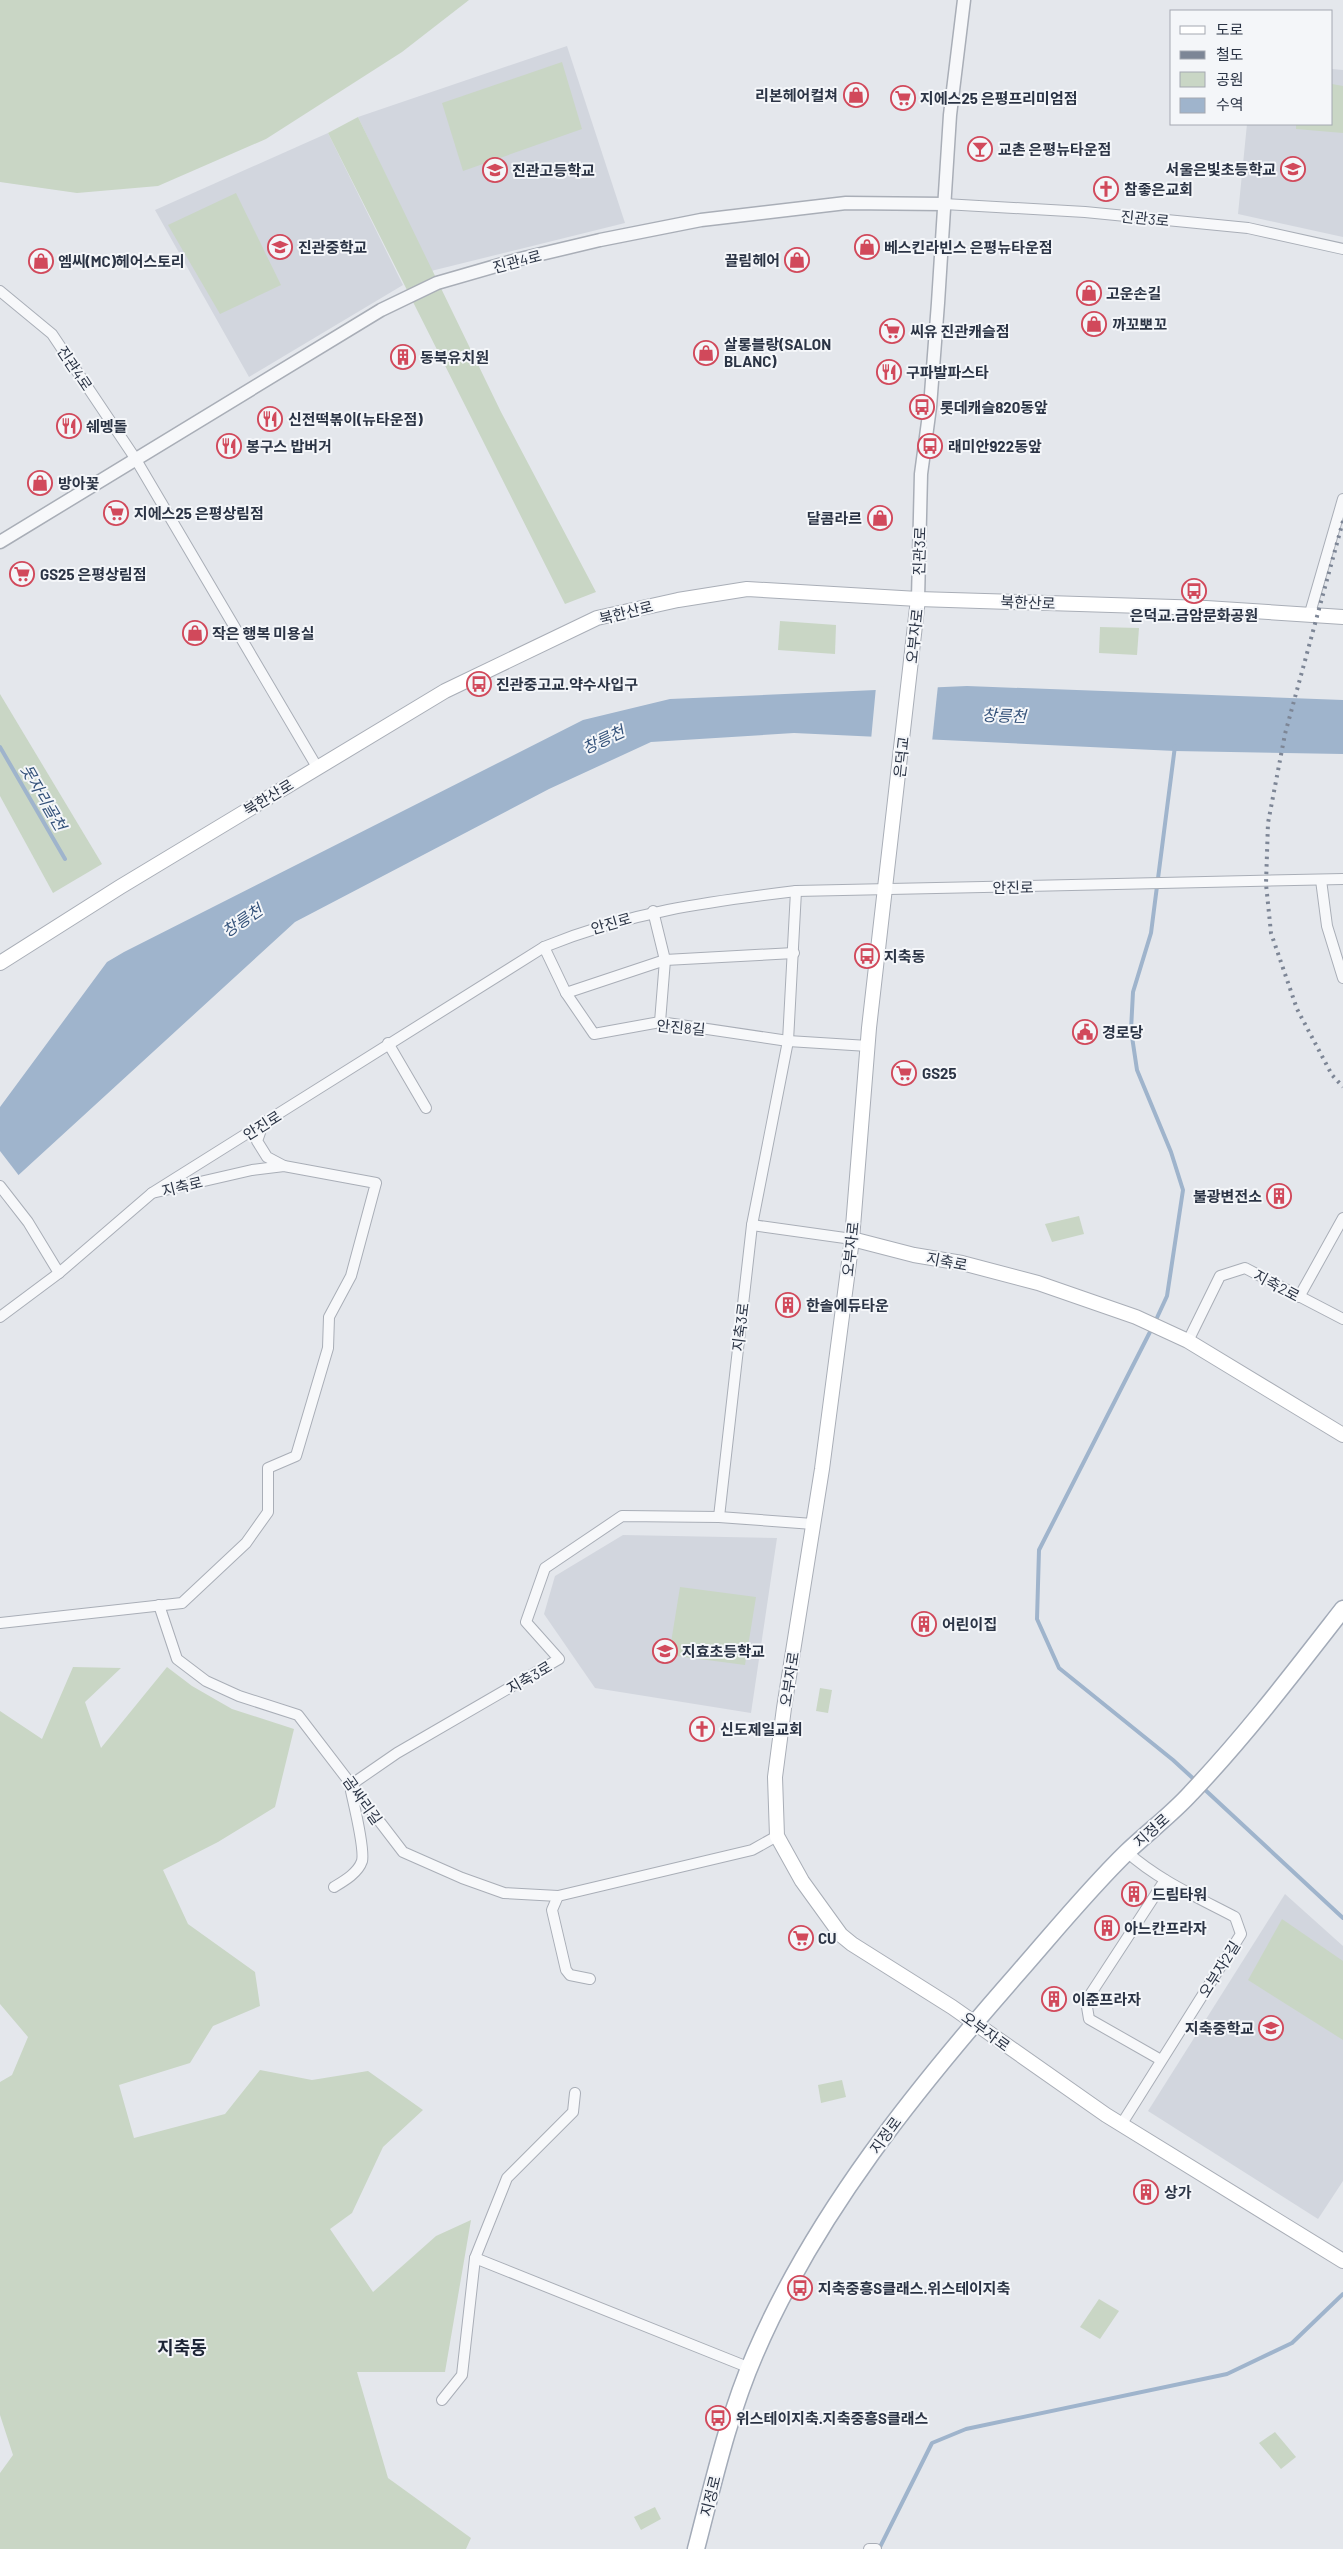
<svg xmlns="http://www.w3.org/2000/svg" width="1343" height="2549" font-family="Barlow,'Noto Sans KR',sans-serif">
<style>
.built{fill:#d2d6de}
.green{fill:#c9d6c5}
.water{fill:#9fb4cc}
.pier{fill:#e4e7ec}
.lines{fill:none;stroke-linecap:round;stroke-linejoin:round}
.stream{stroke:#9fb4cc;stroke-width:4}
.minor-casing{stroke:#a9aeb7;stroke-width:12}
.tertiary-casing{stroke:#a9aeb7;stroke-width:15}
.secondary-casing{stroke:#a9aeb7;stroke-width:16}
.primary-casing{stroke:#a3abb8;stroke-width:19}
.minor{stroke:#f7f8fa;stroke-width:10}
.tertiary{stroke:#f7f8fa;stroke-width:12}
.secondary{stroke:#fff;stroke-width:14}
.primary{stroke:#fff;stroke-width:16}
.rail{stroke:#7d8696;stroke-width:4;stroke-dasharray:2.5 5;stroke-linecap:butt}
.labels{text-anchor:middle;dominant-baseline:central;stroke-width:4;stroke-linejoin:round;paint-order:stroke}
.poi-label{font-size:15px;font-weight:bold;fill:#2b3445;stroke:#f4f6f9;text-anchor:start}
.street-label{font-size:15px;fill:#2b3445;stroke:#f4f6f9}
.water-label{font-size:16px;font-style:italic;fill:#34527a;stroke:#f4f6f9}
.quarter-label{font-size:18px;font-weight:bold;fill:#1d2536;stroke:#f4f6f9}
</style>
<rect width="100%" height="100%" fill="#e4e7ec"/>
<g class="built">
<path d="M567,46L625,223L431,271L358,117Z"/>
<path d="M1332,69L1343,70V237L1238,214L1247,124H1332Z"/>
<path d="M328,133L403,285L249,377L155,210Z"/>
<path d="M623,1535L777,1538L751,1713L595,1688L544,1614L555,1576Z"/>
<path d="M1285,1894L1343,1946V2181L1318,2219L1148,2111Z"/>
</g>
<g class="green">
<path d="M0,0H469L402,52L266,139L158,186L77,193L0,182Z"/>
<path d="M562,62L582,129L463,171L442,103Z"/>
<path d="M1332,84L1343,86V133L1296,129V124H1332Z"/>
<path d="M358,117L501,412L596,592L565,604L328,133Z"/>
<path d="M236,193L281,285L220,314L168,225Z"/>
<path d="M780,621L836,625L835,654L778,650Z"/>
<path d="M1100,627L1139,628L1137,655L1099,653Z"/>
<path d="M0,694L102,864L53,893L0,796Z"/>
<path d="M1079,1216L1084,1234L1052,1242L1045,1224Z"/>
<path d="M680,1587L756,1597L745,1665L669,1655Z"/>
<path d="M73,1667L121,1668L85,1702L101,1748L167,1667L192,1686L232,1709L294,1729L275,1807L218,1842L163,1870L188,1924L255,1972L260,2006L213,2026L190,2063L119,2085L134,2138L225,2114L260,2070L312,2080L368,2071L423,2110L383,2147L352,2213L330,2229L373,2292L436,2236L471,2220L445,2372H357L388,2478L471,2538L466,2549H0V2473L13,2455L0,2415V2082L12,2075L28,2037L0,2004V1711L42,1739Z"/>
<path d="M820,1688L832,1690L828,1713L816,1711Z"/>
<path d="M1282,1919L1343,1961V2040L1248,1980Z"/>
<path d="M842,2080L846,2097L821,2103L818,2085Z"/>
<path d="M1099,2299L1119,2311L1100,2339L1080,2327Z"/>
<path d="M1275,2432L1296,2457L1281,2469L1259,2443Z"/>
<path d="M655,2507L661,2519L641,2530L634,2517Z"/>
</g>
<path class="water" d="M967,686L1343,700V754L1175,751L794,733L651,742L549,789L295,922L0,1192V1107L107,962L124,952L583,720L670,699Z"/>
<g class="pier">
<path d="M938,685L932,742L871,740L876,687Z"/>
<path d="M0,1151L20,1177L0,1194Z"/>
</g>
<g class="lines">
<g class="stream">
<path d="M0,747L65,859"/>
<path d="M1155,1322L1167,1296L1183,1190L1171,1152L1137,1070L1131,1030L1133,992L1151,933L1175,746"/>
<path d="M1152,1328L1039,1550L1037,1619L1059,1668L1173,1760L1197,1782"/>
<path d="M1202,1787L1343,1918"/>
<path d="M879,2549L932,2443L966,2429L1227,2374L1292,2343L1343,2294"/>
</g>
<defs>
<g id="minor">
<path d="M944,204L1085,212L1248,228L1343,249"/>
<path d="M0,291L52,334L135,458L317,767"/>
<path d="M1310,613L1343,499"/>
<path d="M1321,880L1327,926L1343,978"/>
<path d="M653,911L665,960L660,1022"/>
<path d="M544,947L566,993L594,1034L660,1022L788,1041L868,1046"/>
<path d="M566,993L665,960L794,953"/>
<path d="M388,1043L426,1108"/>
<path d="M263,1124L257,1141L267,1157L284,1166"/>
<path d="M0,1186L28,1222L59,1273"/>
<path d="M152,1193L544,947C630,912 705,902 796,891L1343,879"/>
<path d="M752,1225L852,1239"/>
<path d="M1299,1297L1343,1218"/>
<path d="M0,1317L59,1273L152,1193L252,1170L284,1166L376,1183L351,1276L329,1317L328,1348L296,1456L268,1468V1512L246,1543L182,1603L0,1623"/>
<path d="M1188,1341L1220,1276L1245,1268L1343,1319"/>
<path d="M719,1517L752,1225L788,1041L796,891"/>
<path d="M159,1605L177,1659L206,1681L239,1696L298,1715L403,1852L462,1878L504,1893L558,1896L752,1850L777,1836"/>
<path d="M334,1887C344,1881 358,1873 362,1861C365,1849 354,1805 351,1791L352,1784L397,1753L559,1659L526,1622L545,1568L622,1516L719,1517L813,1524"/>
<path d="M558,1896L552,1910L566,1970L570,1975L590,1979"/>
<path d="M1161,2060L1089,2019L1086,2001L1165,1880"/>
<path d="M1121,2125L1241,1934L1235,1917C1197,1897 1158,1880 1127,1852"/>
<path d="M475,2258L750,2368"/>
<path d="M442,2400L462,2375L475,2258L507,2178L573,2112L575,2093"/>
<path d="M869,2549H876"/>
</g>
<g id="tertiary">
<path d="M0,542L381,310L437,283L520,259L600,240L701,220L846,203L944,204"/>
<path d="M918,599L921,474L930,407L938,303L950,115L964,0"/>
</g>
<g id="secondary">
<path d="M918,599L869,1028L852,1239L822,1469L784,1708L775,1777L777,1836L802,1881L841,1935L852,1944L952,2007L1106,2115L1343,2261"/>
<path d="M0,963L120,887L445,691L597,618L678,600L747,589L918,599L1206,608L1343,617"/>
<path d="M852,1239L914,1255L962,1263L1038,1283L1136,1317L1188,1341L1343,1435"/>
</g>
<path id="primary" d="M696,2549C713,2484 728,2416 755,2354C816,2212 917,2088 1018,1973C1054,1932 1088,1890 1127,1852C1148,1832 1172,1814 1191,1793C1246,1735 1294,1672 1343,1609"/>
</defs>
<use href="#minor" class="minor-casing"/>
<use href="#tertiary" class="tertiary-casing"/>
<use href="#secondary" class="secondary-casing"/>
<use href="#primary" class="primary-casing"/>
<use href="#minor" class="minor"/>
<use href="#tertiary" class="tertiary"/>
<use href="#secondary" class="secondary"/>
<use href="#primary" class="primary"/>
<path class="rail" d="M1343,521L1285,734L1268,823L1266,884L1271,933L1297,1009L1332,1075L1343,1087"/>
</g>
<defs>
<symbol id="shop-ring" viewBox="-11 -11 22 22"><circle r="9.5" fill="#f4f6f9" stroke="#d1495b" stroke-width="1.5"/><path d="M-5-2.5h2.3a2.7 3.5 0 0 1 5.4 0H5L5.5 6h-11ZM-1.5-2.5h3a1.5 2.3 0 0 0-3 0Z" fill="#d1495b"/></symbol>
<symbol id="supermarket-ring" viewBox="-11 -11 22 22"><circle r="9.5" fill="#f4f6f9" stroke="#d1495b" stroke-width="1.5"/><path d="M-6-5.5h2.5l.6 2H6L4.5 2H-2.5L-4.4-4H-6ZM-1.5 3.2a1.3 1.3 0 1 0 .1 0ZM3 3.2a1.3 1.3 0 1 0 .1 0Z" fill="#d1495b"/></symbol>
<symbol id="bar-ring" viewBox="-11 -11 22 22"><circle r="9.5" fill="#f4f6f9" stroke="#d1495b" stroke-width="1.5"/><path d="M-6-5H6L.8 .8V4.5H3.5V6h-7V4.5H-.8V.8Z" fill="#d1495b"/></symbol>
<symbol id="school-ring" viewBox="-11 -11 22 22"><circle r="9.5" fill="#f4f6f9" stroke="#d1495b" stroke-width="1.5"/><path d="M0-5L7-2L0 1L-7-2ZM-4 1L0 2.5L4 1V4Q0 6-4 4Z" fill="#d1495b"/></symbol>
<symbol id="church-ring" viewBox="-11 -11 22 22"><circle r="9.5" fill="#f4f6f9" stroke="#d1495b" stroke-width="1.5"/><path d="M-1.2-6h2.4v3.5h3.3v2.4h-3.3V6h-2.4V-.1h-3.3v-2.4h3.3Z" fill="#d1495b"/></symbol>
<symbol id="building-ring" viewBox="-11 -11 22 22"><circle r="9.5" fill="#f4f6f9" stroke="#d1495b" stroke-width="1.5"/><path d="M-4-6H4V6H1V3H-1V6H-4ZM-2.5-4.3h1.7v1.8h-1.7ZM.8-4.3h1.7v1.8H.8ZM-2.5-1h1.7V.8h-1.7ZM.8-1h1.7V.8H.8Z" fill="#d1495b"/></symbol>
<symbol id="restaurant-ring" viewBox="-11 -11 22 22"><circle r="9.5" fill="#f4f6f9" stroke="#d1495b" stroke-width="1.5"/><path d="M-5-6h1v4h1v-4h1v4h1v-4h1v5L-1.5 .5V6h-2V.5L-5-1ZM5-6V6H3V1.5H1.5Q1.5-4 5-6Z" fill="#d1495b"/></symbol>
<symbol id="bus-ring" viewBox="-11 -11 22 22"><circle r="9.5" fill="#f4f6f9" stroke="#d1495b" stroke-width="1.5"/><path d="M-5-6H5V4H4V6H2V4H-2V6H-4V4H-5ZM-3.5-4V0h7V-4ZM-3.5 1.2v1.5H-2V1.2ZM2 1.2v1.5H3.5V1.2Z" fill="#d1495b"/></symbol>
<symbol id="civic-ring" viewBox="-11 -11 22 22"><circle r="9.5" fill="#f4f6f9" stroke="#d1495b" stroke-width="1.5"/><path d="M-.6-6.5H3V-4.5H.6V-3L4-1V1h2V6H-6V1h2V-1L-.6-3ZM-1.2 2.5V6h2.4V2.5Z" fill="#d1495b"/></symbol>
</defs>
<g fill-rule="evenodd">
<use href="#shop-ring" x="842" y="81" width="28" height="28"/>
<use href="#supermarket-ring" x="889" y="84" width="28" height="28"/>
<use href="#bar-ring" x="966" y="135" width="28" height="28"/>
<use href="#school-ring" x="1279" y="155" width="28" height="28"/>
<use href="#school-ring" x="481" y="156" width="28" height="28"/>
<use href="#church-ring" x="1092" y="175" width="28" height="28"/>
<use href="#school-ring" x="266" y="233" width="28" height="28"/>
<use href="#shop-ring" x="853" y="233" width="28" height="28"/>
<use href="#shop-ring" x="783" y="246" width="28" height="28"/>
<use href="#shop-ring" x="27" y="247" width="28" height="28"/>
<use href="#shop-ring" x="1075" y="279" width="28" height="28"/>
<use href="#shop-ring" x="1080" y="310" width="28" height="28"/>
<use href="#supermarket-ring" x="878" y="317" width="28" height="28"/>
<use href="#shop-ring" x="692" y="339" width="28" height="28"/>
<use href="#building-ring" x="389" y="343" width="28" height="28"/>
<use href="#restaurant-ring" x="875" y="358" width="28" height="28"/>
<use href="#bus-ring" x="908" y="393" width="28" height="28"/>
<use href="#restaurant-ring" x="256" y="405" width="28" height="28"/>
<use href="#restaurant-ring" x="55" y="412" width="28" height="28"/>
<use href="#restaurant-ring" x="215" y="432" width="28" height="28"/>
<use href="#bus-ring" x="916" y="432" width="28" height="28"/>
<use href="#shop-ring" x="26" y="469" width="28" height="28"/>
<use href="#supermarket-ring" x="102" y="499" width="28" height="28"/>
<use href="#shop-ring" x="866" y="504" width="28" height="28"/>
<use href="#supermarket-ring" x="8" y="560" width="28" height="28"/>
<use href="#bus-ring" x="1180" y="577" width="28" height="28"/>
<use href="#shop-ring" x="181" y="619" width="28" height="28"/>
<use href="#bus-ring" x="465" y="670" width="28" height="28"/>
<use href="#bus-ring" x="853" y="942" width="28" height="28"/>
<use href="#civic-ring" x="1071" y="1018" width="28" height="28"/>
<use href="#supermarket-ring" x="890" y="1059" width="28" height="28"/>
<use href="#building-ring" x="1265" y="1182" width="28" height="28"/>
<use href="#building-ring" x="774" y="1291" width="28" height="28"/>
<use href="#building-ring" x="910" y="1610" width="28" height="28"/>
<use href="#school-ring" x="651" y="1637" width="28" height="28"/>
<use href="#church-ring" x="688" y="1715" width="28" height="28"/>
<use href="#building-ring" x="1120" y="1880" width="28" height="28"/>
<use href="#building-ring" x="1093" y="1914" width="28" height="28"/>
<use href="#supermarket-ring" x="787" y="1924" width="28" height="28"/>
<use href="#building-ring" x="1040" y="1985" width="28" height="28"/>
<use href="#school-ring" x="1257" y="2014" width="28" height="28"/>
<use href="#building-ring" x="1132" y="2178" width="28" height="28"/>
<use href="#bus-ring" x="786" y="2274" width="28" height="28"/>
<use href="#bus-ring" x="704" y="2404" width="28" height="28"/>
</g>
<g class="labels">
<g class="poi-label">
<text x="838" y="95" text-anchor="end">리본헤어컬쳐</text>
<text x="920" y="98">지에스25 은평프리미엄점</text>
<text x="998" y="149">교촌 은평뉴타운점</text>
<text x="1276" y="169" text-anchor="end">서울은빛초등학교</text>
<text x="512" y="170">진관고등학교</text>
<text x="1124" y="189">참좋은교회</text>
<text x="298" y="247">진관중학교</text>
<text x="884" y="247">베스킨라빈스 은평뉴타운점</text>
<text x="780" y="260" text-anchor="end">끌림헤어</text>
<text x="58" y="261">엠씨(MC)헤어스토리</text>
<text x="1106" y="293">고운손길</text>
<text x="1112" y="324">까꼬뽀꼬</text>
<text x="910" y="331">씨유 진관캐슬점</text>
<text x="724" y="344">살롱블랑(SALON<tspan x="724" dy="17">BLANC)</tspan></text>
<text x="420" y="357">동북유치원</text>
<text x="906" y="372">구파발파스타</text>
<text x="940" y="407">롯데캐슬820동앞</text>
<text x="288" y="419">신전떡볶이(뉴타운점)</text>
<text x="86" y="426">쉐멩돌</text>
<text x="246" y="446">봉구스 밥버거</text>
<text x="948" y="446">래미안922동앞</text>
<text x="58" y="483">방아꽃</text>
<text x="134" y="513">지에스25 은평상림점</text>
<text x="862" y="518" text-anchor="end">달콤라르</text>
<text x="40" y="574">GS25 은평상림점</text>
<text x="1194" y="615" text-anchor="middle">은덕교.금암문화공원</text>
<text x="212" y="633">작은 행복 미용실</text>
<text x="496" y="684">진관중고교.약수사입구</text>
<text x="884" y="956">지축동</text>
<text x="1102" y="1032">경로당</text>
<text x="922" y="1073">GS25</text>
<text x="1262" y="1196" text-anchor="end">불광변전소</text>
<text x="806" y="1305">한솔에듀타운</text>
<text x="942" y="1624">어린이집</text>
<text x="682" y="1651">지효초등학교</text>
<text x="720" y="1729">신도제일교회</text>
<text x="1152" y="1894">드림타워</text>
<text x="1124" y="1928">아느칸프라자</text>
<text x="818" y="1938">CU</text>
<text x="1072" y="1999">이준프라자</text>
<text x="1254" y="2028" text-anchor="end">지축중학교</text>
<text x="1164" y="2192">상가</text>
<text x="818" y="2288">지축중흥S클래스.위스테이지축</text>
<text x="736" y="2418">위스테이지축.지축중흥S클래스</text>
</g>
<g class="street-label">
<text transform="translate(1145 218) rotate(6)">진관3로</text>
<text transform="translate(517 261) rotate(-15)">진관4로</text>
<text transform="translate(75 368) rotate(56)">진관4로</text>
<text transform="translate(919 551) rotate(-88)">진관3로</text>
<text transform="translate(1028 602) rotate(2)">북한산로</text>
<text transform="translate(626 612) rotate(-14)">북한산로</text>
<text transform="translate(914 636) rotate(-84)">오부자로</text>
<text transform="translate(901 757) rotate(-84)">은덕교</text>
<text transform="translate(268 797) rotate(-31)">북한산로</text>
<text transform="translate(1013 887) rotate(-1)">안진로</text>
<text transform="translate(611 923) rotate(-16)">안진로</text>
<text transform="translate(681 1027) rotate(5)">안진8길</text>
<text transform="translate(262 1125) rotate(-32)">안진로</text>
<text transform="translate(182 1186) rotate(-14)">지축로</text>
<text transform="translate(850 1249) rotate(-84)">오부자로</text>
<text transform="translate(947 1261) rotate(11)">지축로</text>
<text transform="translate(1277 1285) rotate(28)">지축2로</text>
<text transform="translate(740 1327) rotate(-83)">지축3로</text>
<text transform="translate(529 1677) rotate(-30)">지축3로</text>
<text transform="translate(789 1679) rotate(-81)">오부자로</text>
<text transform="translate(363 1800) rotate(55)">곰싸리길</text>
<text transform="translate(1151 1830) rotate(-42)">지정로</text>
<text transform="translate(1219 1969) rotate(-58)">오부자2길</text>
<text transform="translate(986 2031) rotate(36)">오부자로</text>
<text transform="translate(885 2135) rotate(-54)">지정로</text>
<text transform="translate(710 2496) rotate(-76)">지정로</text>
</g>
<g class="water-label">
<text transform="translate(1004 715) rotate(2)">창릉천</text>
<text transform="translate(603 739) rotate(-25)">창릉천</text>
<text transform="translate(44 797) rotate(60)">못자리골천</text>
<text transform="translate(242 920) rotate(-34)">창릉천</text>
</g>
<g class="quarter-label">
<text x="182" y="2347">지축동</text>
</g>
</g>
<rect x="1170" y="10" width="162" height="115" fill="#f4f6f9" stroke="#a4a8b1"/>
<rect x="1180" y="26" width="25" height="8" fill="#ffffff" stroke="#a4a8b1"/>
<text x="1216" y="35" font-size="15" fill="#2b3445">도로</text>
<rect x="1180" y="51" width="25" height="8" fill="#7d8696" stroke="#a4a8b1"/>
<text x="1216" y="60" font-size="15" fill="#2b3445">철도</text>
<rect x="1180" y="72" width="25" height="15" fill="#c9d6c5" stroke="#a4a8b1"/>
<text x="1216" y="85" font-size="15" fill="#2b3445">공원</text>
<rect x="1180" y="98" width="25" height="15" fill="#9fb4cc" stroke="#a4a8b1"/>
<text x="1216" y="110" font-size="15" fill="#2b3445">수역</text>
</svg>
